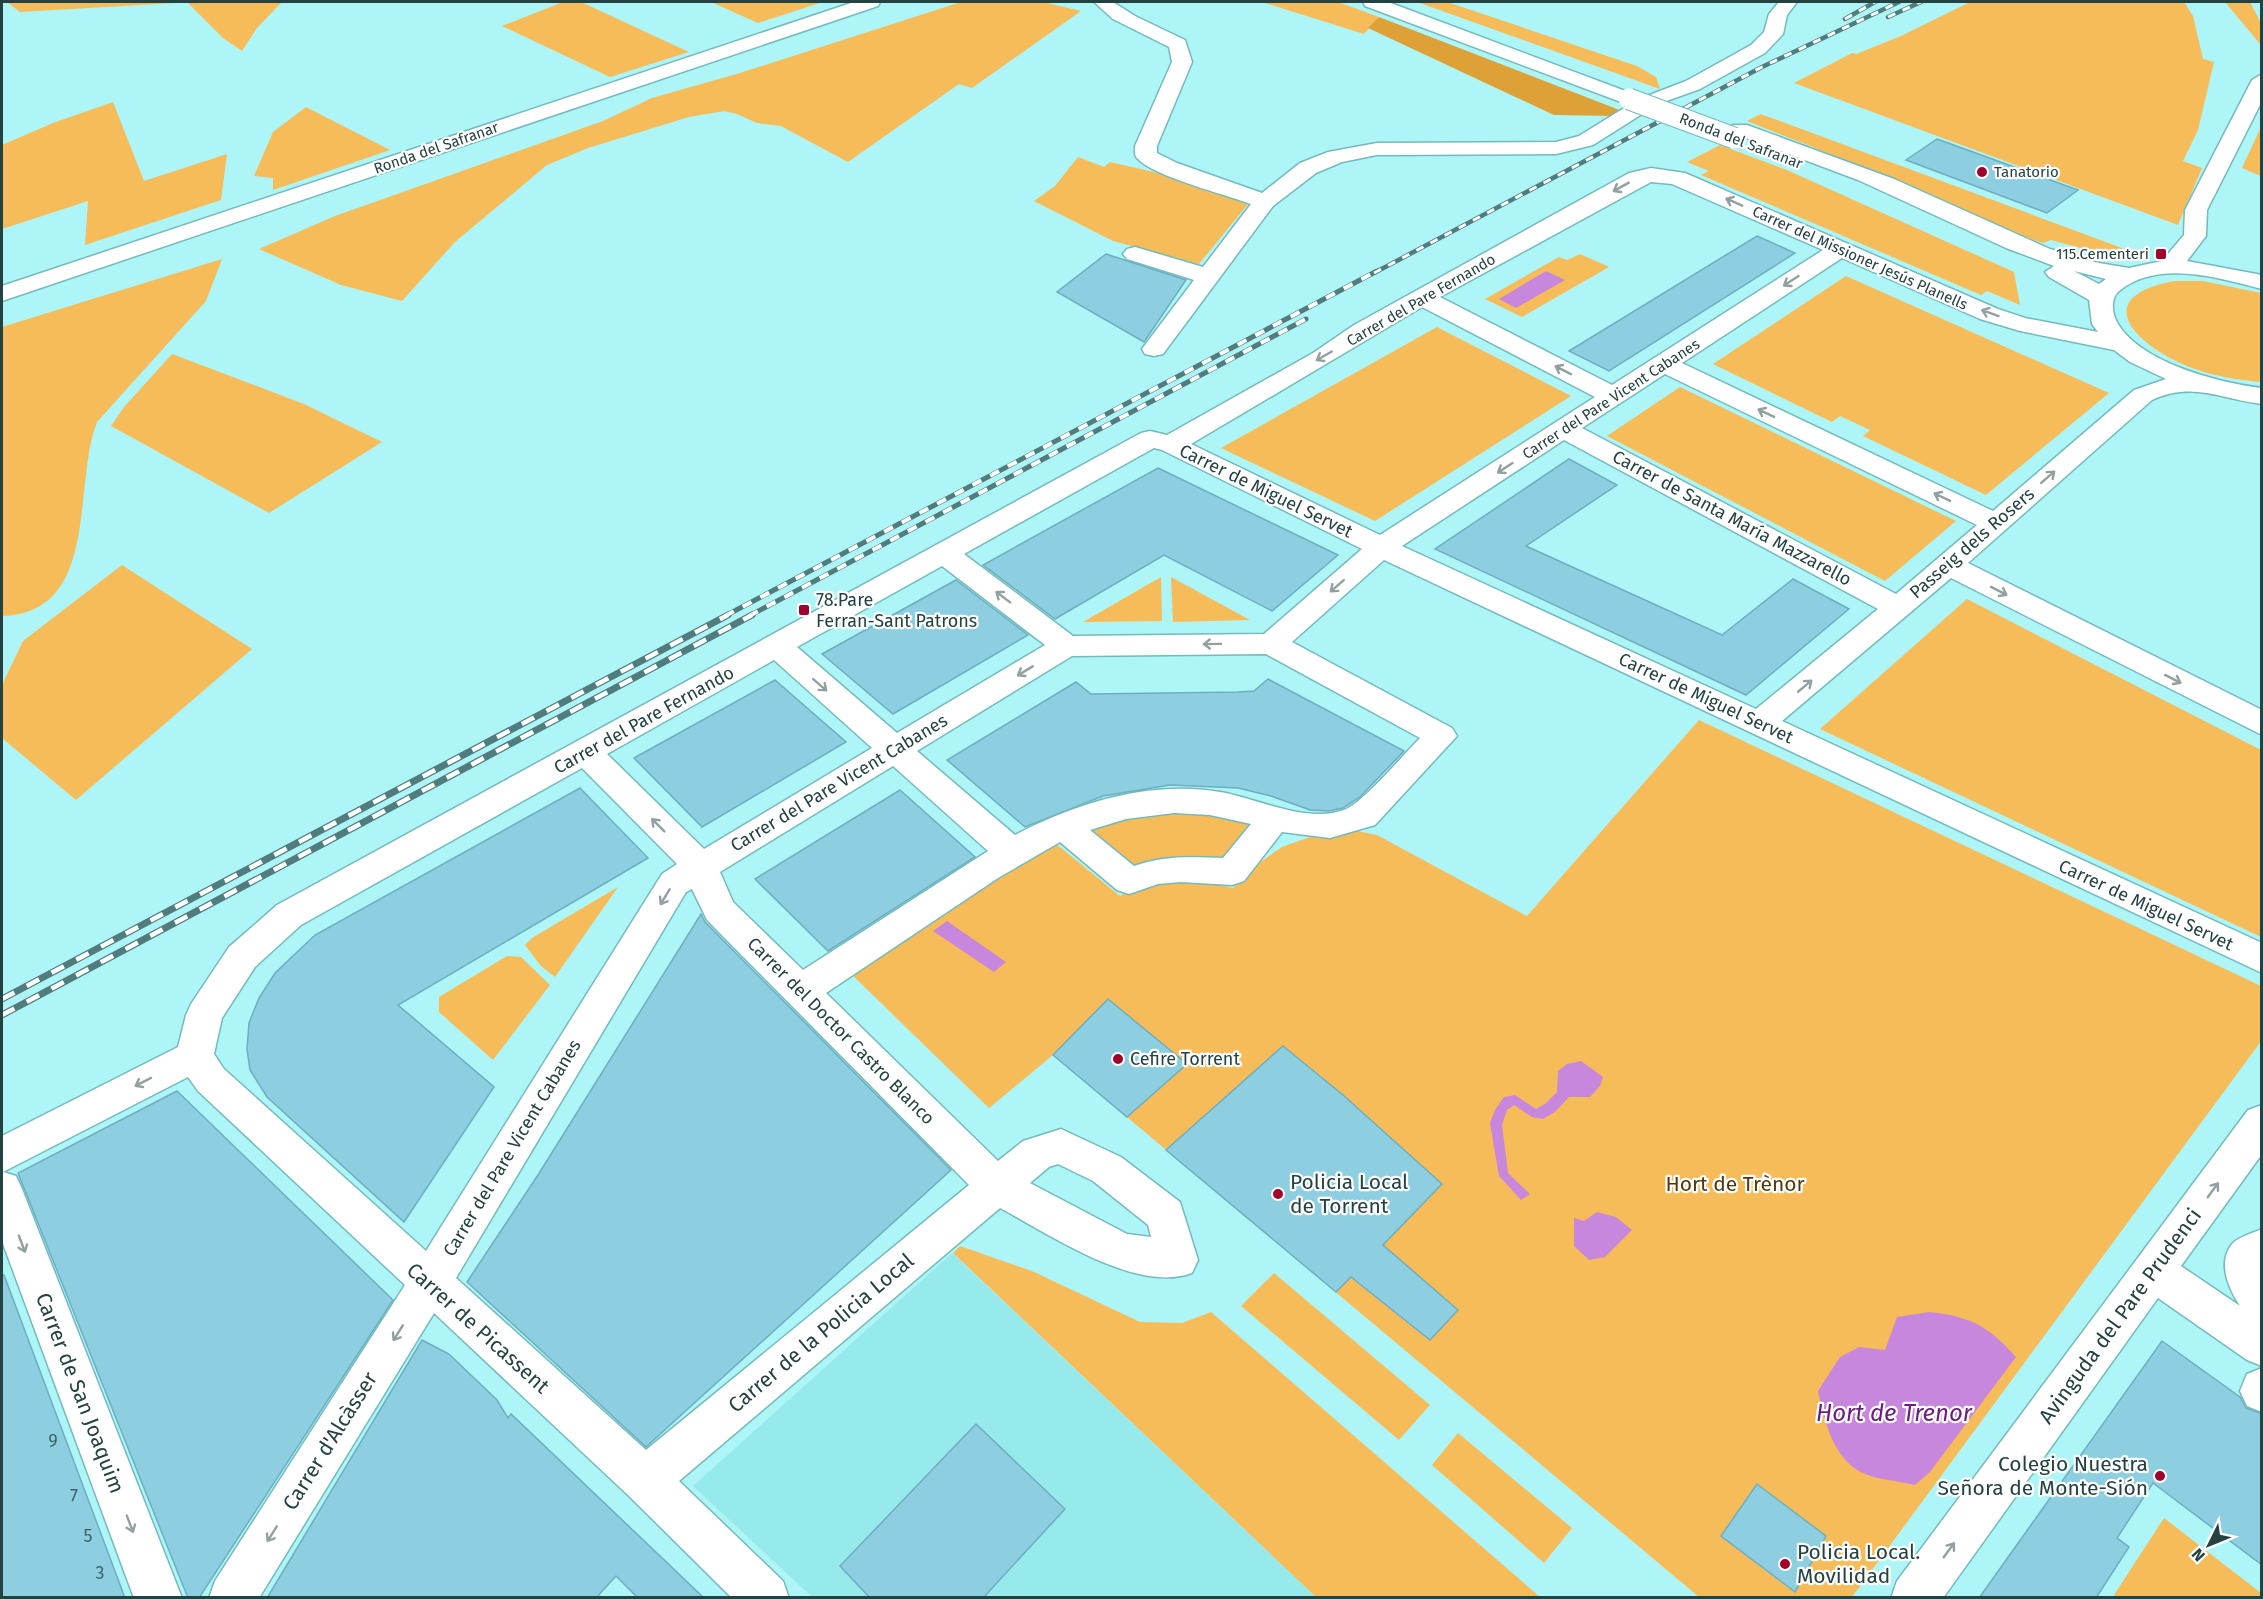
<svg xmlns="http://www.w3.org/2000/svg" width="2263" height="1599" font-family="'Fira Sans',sans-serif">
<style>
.built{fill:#96eaec}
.green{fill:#f7bc5a}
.forest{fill:#dda137}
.water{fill:#c787dc}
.building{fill:#8dcee1;stroke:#6daec0;stroke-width:1.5}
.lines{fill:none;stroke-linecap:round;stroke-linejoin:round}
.minor-casing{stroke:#74babc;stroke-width:3}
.minor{fill:#fff;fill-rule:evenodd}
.rail-far2-casing{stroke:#517c7d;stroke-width:4.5}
.rail-far1-casing{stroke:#517c7d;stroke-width:5}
.rail-casing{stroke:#517c7d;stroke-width:7}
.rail-far2{stroke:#fff;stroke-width:3;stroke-dasharray:8;stroke-linecap:butt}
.rail-far1{stroke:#fff;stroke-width:4;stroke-dasharray:10;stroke-linecap:butt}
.rail{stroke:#fff;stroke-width:4.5;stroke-dasharray:14;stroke-linecap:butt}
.minor-bridge-casing{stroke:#74babc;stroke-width:23;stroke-linecap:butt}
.minor-bridge{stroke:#fff;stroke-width:21}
.oneway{stroke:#92a0a1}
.poi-dot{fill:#a1012d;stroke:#fff;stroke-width:2}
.labels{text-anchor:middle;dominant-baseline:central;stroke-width:4.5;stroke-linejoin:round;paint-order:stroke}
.far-street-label{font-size:15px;fill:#254243;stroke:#fff}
.far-poi-label{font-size:15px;fill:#254243;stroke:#fff;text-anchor:start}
.street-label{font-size:18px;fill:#254243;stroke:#fff}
.poi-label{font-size:18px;fill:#254243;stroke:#fff;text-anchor:start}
.near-number-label{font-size:18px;fill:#3f656a}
.near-poi-label{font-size:21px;fill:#254243;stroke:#fff;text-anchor:start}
.near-park-label{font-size:21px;fill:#51390e;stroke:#fff}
.near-street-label{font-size:21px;fill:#254243;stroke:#fff}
.near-water-label{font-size:24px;font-style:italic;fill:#6c1d82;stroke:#fff}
</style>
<rect width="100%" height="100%" fill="#adf5f7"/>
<path class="built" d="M952,1253L1316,1597H812L693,1486Z"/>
<g class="green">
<path d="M7,2H174L175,3L20,12Z"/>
<path d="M187,2H282L257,28L242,51L223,38Z"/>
<path d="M563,2H581L689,52L610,77L502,26Z"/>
<path d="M711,2H823L758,23Z"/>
<path d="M961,2H1043L1081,11L972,88L959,84L848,162L781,126L757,123L737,114L724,111L689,117L588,148L547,165L455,242L402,301L341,285L259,249L335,216L603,121L652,98L740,73Z"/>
<path d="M1262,2H1338L1379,17L1364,34Z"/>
<path d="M1417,2H1447L1637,66L1656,77L1660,89Z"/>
<path d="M1970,2H2184L2193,16L2203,59L2214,62L2198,130L2183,161L2202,168L2178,225L1794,83L1852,53L1856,54L1901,36Z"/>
<path d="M2225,2H2250L2261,23L2260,44Z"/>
<path d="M113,102L144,181L227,154L221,200L85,245L88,201L2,229V145L53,123Z"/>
<path d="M306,107L390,150L273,190V178L254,176L273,132Z"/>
<path d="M1760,114L1777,120L2130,251L2099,253L2051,240L2043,243L2022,236L1890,178L1747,121Z"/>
<path d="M2261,127V176L2242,168Z"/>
<path d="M1720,145L1787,170L2014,272L2020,305L1987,291L1981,295L1701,175L1709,171L1687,162Z"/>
<path d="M1078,157L1104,167L1110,162L1184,179L1249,203L1199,264L1113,241L1034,201L1055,186Z"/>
<path d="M1580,254L1609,267L1522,317L1485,299L1559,257L1567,260Z"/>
<path d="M222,259L206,301L97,422C72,485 101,613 2,616V327Z"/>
<path d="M1846,276L2109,393L1986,495L1863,436L1870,430L1840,416L1832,422L1713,364Z"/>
<path d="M2174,281H2203L2261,293V382C2240,380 2218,377 2198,370C2146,353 2080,299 2174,281Z"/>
<path d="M1437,327L1571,396L1375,521L1221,448Z"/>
<path d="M172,354L304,404L382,442L269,513L111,426L124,407Z"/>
<path d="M1680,387L1956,521L1885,581L1607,436Z"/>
<path d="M122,565L252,649L76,800L2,738V685L23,641Z"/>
<path d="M1161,577L1162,621L1083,622Z"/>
<path d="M1171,577L1250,620L1173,622Z"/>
<path d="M1967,599L2261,750V937L1820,729Z"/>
<path d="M1699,720L2261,986L2262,1040L1852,1597H1699L1053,1055L989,1108L844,967L1044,834L1120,896L1137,886L1185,878L1233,888L1256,865L1282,847L1313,836L1347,829L1377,835L1527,916Z"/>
<path d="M1181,812L1258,818L1224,861L1165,858L1133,867L1089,830L1118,820Z"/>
<path d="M618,887L555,977L541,966L525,945L532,938Z"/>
<path d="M507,956L521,957L550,985L493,1060L439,1012V997Z"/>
<path d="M960,1246L1032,1271L1140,1322L1182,1323L1211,1312L1540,1597H1316L953,1253Z"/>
<path d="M1274,1273L1430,1405L1399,1440L1241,1306Z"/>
<path d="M1458,1433L1572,1528L1544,1563L1432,1465Z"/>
<path d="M2164,1518L2261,1593V1597L2118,1598L2114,1595Z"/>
</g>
<path class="forest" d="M1379,17L1622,111L1615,116L1554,115L1368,28Z"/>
<g class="water">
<path d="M1546,271L1565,280L1516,308L1499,299Z"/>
<path d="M947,921L1006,962L994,972L933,931Z"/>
<path d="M1581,1061L1603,1077L1600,1086L1590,1097H1569L1555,1112L1543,1119L1532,1117L1514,1105L1507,1110L1502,1125L1508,1173L1530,1194L1521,1200L1499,1176L1490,1123L1495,1110L1504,1097L1515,1095L1536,1109L1545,1104L1557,1092L1558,1071L1567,1064Z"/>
<path d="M1597,1212L1616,1217L1632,1230L1605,1257L1589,1260L1574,1246V1218L1584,1221Z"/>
<path d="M1930,1312C1972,1317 1988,1326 2016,1357L1930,1472L1915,1485C1899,1481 1880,1480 1865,1474C1834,1461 1824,1421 1818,1391L1840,1357L1859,1347L1885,1350L1897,1317Z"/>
</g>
<g class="building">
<path d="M1937,139L2078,190L2047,213L1906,160Z"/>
<path d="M1757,236L1795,253L1609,371L1569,351Z"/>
<path d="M1106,254L1186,280L1144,342L1057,292Z"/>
<path d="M1569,459L1617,485L1526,546L1722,635L1793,579L1849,609L1746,695L1435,549Z"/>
<path d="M1158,468L1338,555L1272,611L1164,555L1055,619L983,565Z"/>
<path d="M956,580L1028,635L893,714L822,654Z"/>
<path d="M1268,679L1404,751L1360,797L1343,808L1329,811L1310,810L1271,796L1238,788L1170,785L1103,796L1025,827L947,760L1076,682L1091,694L1238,692L1254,691Z"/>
<path d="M775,680L846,742L702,827L634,758Z"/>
<path d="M580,788L648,858L398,1005L494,1087L404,1222L267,1097L250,1070L247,1049L249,1023L259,998L275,973L315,935Z"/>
<path d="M900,790L975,857L828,951L755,879Z"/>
<path d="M701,914L705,922L951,1170L646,1447L467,1282L538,1175Z"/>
<path d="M1108,999L1187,1064L1127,1117L1053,1055Z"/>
<path d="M1283,1046L1343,1095L1442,1184L1383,1245L1458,1310L1430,1340L1351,1277L1336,1292L1166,1150Z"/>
<path d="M177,1091L393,1300L199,1598H188L18,1173Z"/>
<path d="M2,1275H4L125,1598H2Z"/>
<path d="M422,1340L449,1354L497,1400L508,1418L511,1414L704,1598H638L616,1576L596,1598H267Z"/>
<path d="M2162,1341L2240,1397L2246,1408L2262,1414V1565L2153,1483L2117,1538L2129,1547L2096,1598H1979Z"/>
<path d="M976,1424L1065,1509L983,1598H870L840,1566Z"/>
<path d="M1757,1484L1826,1536L1795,1592L1721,1536Z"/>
</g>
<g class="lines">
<defs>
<g id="minor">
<path d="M854,2H880L878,6L2,301V286Z"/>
<path d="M1094,2H1113L1135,16L1185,40L1192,62L1157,146V153L1177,163L1262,193L1300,163L1328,152L1377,143L1556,142L1579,136L1629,105L1365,6L1363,2H1388L1636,95L1639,99L1686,81L1751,45L1764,32L1769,14L1779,2H1797L1787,15L1783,34L1765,53L1700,89L1658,104L1593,145L1556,154L1377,155L1342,162L1316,173L1273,206L1163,354L1154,356L1145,354L1142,349L1194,280L1127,259L1123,254L1127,249L1135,247L1203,267L1251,204C1227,195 1153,176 1138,159C1134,156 1135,151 1135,146L1172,62L1169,47L1113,19Z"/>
<path d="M2262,74V101L2207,210L2206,236L2187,261L2262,275V289C2219,278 2158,259 2119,291C2110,299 2112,314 2118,324C2142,363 2219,383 2262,388V404C2220,399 2193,381 2152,400L1968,563L2262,710V735L1951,578L1782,721L2262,943V973L1384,560L1292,642L1452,728L1457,736L1375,825L1330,838L1282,832L1244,881L1232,885L1181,882L1158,884L1129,894L1117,890L1060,842L998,878L826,993L998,1161L1023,1141L1061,1129L1121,1157L1180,1202L1198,1260L1192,1273C1136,1294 1049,1234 1000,1208L679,1481L783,1581L789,1598H732L629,1496L434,1313L259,1598H209L215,1581L405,1285L198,1091L188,1077L3,1172L16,1176L22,1189L182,1598H134L2,1241V1136L178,1047L186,1015L191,1004L229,947L277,905L1141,433L1150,431L1167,435L1313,353L1354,325L1629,173L1651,168L1685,173L1998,309L2025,318L2098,332L2092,324L2089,300L2049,277L2045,272L2054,266L2006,248L1858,180L1733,133L1730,129L1733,125H1747L1894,179L2050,249L2099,263L2129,268L2162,261L2184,235L2185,210L2252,80ZM1651,182L1672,184L1823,250L1612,385L1440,297ZM1842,258L1980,319L2020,331L2114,350L2130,362L2166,379L2134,390L1993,511L1682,363ZM2074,271L2106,279L2099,284ZM1422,307L1595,397L1380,535L1191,444ZM1665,374L1977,525L1896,594L1582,428ZM1564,440L1878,609L1756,709L1402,546ZM1154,448L1162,450L1362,549L1264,634L1073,636L964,554ZM942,566L1045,645L897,733L797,647ZM1266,654L1420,738C1403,755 1362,804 1344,810C1305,824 1258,798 1220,792C1149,780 1076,803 1015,835L917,751L1072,656ZM774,660L872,748L704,849L607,754ZM893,766L988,851L803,970L733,902L720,872ZM582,768L677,864L662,874L426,1251L224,1069L214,1054L222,1018L255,967L301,925ZM1174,813L1210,815L1251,824L1223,858C1192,857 1164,855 1134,866L1090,830L1126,819ZM692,889L707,920L969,1185L646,1450L456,1278L686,892ZM1058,1164L1093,1181L1148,1225L1151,1237L1127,1234L1030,1183L1049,1167Z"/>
<path d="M2262,1105V1154L2181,1266L2240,1306C2229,1289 2217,1263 2232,1244C2238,1237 2253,1233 2262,1229V1366L2247,1360L2158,1298L1943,1598H1891L1897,1581L2248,1110Z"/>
<path d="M2262,1368V1412L2247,1406L2240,1391L2247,1374Z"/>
</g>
</defs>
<use href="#minor" class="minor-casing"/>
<use href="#minor" class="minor"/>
<defs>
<g id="rail-far2">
<path d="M1888,17L1921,2"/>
<path d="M1845,19L1875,2"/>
<path d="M1374,273L1762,67L1899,2"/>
</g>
<g id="rail-far1">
<path d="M725,616L1377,271"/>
<path d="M749,616L1306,319"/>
</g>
<g id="rail">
<path d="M2,999L728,615"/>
<path d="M2,1015L752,615"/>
</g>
</defs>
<use href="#rail-far2" class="rail-far2-casing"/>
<use href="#rail-far1" class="rail-far1-casing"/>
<use href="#rail" class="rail-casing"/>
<use href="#rail-far2" class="rail-far2"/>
<use href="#rail-far1" class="rail-far1"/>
<use href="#rail" class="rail"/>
<defs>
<path id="minor-bridge" d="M1629,99L1734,138"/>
</defs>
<use href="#minor-bridge" class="minor-bridge-casing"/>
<use href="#minor-bridge" class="minor-bridge"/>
</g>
<defs><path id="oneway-shaft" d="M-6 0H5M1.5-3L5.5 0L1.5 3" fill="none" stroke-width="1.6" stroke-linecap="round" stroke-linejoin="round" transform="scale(1.5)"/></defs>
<g class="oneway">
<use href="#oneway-shaft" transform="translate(1621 187) rotate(151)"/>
<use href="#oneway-shaft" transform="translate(1734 202) rotate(-156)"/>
<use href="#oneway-shaft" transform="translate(1791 281) rotate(147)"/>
<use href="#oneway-shaft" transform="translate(1990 313) rotate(-160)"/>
<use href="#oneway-shaft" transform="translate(1324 356) rotate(150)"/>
<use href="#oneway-shaft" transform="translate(1563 370) rotate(-153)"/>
<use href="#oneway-shaft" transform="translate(1766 413) rotate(-154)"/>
<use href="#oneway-shaft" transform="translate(1505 468) rotate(147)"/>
<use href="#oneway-shaft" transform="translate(2048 477) rotate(-41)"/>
<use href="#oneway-shaft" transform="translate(1942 497) rotate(-154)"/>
<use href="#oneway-shaft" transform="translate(1337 586) rotate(139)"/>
<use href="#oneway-shaft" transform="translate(1999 591) rotate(27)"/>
<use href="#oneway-shaft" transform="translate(1003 597) rotate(-143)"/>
<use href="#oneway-shaft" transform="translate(1212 644) rotate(179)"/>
<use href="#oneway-shaft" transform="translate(1025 671) rotate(149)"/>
<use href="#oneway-shaft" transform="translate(2173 679) rotate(27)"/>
<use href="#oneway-shaft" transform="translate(820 685) rotate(41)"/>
<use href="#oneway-shaft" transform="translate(1805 686) rotate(-40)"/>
<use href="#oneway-shaft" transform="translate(658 825) rotate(-135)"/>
<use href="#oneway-shaft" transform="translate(665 897) rotate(121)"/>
<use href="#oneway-shaft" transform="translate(143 1082) rotate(153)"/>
<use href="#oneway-shaft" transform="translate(2213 1190) rotate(-54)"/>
<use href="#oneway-shaft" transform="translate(22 1244) rotate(69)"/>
<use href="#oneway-shaft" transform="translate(398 1333) rotate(122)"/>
<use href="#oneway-shaft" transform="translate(130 1524) rotate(69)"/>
<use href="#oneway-shaft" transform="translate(272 1534) rotate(122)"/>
<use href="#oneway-shaft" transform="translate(1949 1550) rotate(-54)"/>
</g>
<g class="poi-dot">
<circle cx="1982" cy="172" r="6"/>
<rect x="2155" y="248" width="12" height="12" rx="3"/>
<rect x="798" y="604" width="12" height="12" rx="3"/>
<circle cx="1118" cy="1059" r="6"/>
<circle cx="1278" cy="1194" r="6"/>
<circle cx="2160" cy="1476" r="6"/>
<circle cx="1785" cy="1564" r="6"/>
</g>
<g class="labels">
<g class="far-street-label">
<text transform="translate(1741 141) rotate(21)">Ronda del Safranar</text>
<text transform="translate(436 148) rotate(-19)">Ronda del Safranar</text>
<text transform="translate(1860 258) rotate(24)">Carrer del Missioner Jesús Planells</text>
<text transform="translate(1421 300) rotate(-30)">Carrer del Pare Fernando</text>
<text transform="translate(1611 399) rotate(-33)">Carrer del Pare Vicent Cabanes</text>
</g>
<g class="far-poi-label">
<text x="1994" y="172">Tanatorio</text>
<text x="2149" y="254" text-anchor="end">115.Cementeri</text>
</g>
<g class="street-label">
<text transform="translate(1266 491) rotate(26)">Carrer de Miguel Servet</text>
<text transform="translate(1732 518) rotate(28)">Carrer de Santa María Mazzarello</text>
<text transform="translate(1972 543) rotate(-41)">Passeig dels Rosers</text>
<text transform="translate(1706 698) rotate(25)">Carrer de Miguel Servet</text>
<text transform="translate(644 720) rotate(-29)">Carrer del Pare Fernando</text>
<text transform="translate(839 783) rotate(-31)">Carrer del Pare Vicent Cabanes</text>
<text transform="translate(2146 905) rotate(25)">Carrer de Miguel Servet</text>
<text transform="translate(841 1031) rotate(45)">Carrer del Doctor Castro Blanco</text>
<text transform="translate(512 1148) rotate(-59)">Carrer del Pare Vicent Cabanes</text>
</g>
<g class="poi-label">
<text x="816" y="600">78.Pare<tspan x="816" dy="21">Ferran-Sant Patrons</tspan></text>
<text x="1130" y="1059">Cefire Torrent</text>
</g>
<g class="near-number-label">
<text x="53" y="1441">9</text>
<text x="74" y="1496">7</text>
<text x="88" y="1536">5</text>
<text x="100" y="1573">3</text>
</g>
<g class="near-poi-label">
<text x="1290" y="1182">Policia Local<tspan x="1290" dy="24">de Torrent</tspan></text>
<text x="2148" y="1464" text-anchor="end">Colegio Nuestra<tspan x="2148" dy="24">Señora de Monte-Sión</tspan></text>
<text x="1797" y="1552">Policia Local.<tspan x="1797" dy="24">Movilidad</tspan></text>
</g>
<g class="near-park-label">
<text x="1735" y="1184">Hort de Trènor</text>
</g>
<g class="near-street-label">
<text transform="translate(2120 1316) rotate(-54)">Avinguda del Pare Prudenci</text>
<text transform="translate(478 1328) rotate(42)">Carrer de Picassent</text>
<text transform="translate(821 1333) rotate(-40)">Carrer de la Policia Local</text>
<text transform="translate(80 1393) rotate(69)">Carrer de San Joaquim</text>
<text transform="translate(330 1441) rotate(-58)">Carrer d'Alcàsser</text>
</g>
<g class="near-water-label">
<text x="1894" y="1413">Hort de Trenor</text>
</g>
</g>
<rect width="2263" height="1599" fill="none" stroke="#254243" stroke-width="6"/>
<g transform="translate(2209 1545) rotate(227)" stroke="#ffffff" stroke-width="4.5" paint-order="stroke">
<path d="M0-4.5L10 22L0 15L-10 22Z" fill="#254243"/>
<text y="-9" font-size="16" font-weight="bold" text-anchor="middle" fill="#254243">N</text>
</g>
</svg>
